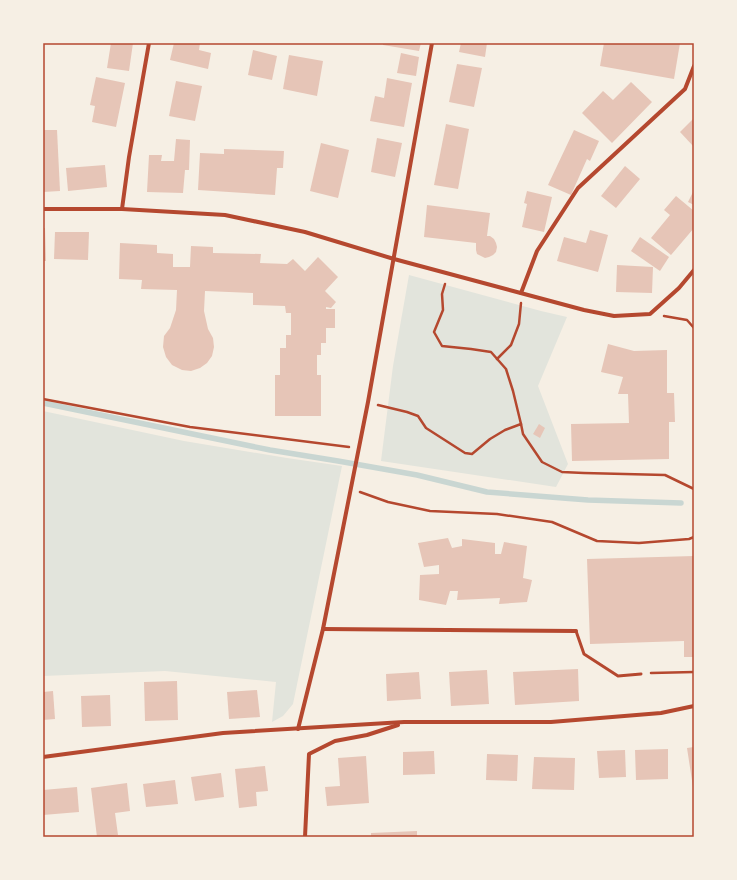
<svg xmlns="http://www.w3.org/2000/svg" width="737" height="880" font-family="Quicksand,sans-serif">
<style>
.green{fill:#e2e4dc}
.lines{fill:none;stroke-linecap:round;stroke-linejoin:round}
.stream{stroke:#c9d6d2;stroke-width:5.5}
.building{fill:#e6c5b7}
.path{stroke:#b5482f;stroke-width:2.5}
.service{stroke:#b5482f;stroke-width:3}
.minor{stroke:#b5482f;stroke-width:4}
.neatline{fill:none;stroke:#b5482f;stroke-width:1.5}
</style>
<rect width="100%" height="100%" fill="#f6efe4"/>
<g class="green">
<path d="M409,275L541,311L567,317L538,386L568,464L556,487L381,461L393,366Z"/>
<path d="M43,411L184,441L287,458L342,466L293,704L283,716L272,722L276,682L165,671L43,676Z"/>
</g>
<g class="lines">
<path class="stream" d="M43,403L270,450L338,461L417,475L487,492L588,500L681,503"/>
</g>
<g class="building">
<path d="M111,43H133L129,71L107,68Z"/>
<path d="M174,43H200L199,50L211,53L208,69L170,60Z"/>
<path d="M383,43H421L419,51L383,45Z"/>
<path d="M461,43H487L485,57L459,52Z"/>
<path d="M604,43H680L674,79L600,66Z"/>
<path d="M253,50L277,56L272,80L248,75Z"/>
<path d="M401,53L419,57L416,76L397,73Z"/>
<path d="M289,55L323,61L317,96L283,89Z"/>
<path d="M457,64L482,68L474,107L449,102Z"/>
<path d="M96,77L125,83L116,127L92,122L95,106L90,105Z"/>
<path d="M387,78L412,83L404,127L370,121L375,96L384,98Z"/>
<path d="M176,81L202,86L195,121L169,116Z"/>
<path d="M631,82L652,102L612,143L582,113L603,91L613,100Z"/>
<path d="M694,118V147L680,132Z"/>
<path d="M446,124L469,129L458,189L434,185Z"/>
<path d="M43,130H57L60,191L43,192Z"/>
<path d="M574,130L599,141L590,161L587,159L571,195L548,185Z"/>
<path d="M377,138L402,143L395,177L371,172Z"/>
<path d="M176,139L190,140L189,170H185L183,193L147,192L149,155H162L161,161H174Z"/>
<path d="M321,143L349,150L338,198L310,191Z"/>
<path d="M224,149L284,151L283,168H277L275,195L198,190L200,153L224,154Z"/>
<path d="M105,165L107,187L68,191L66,168Z"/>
<path d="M625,166L640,179L616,208L601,196Z"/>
<path d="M694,190V205L688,202Z"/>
<path d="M527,191L552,197L544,232L522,227L527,204L524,203Z"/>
<path d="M676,196L694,211V228L671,255L651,238L670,215L664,210Z"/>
<path d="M427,205L490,213L487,236H490L494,239L496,243L497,247L496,252L493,255L489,257L485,258L477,254L476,250V243L424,237Z"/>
<path d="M43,228H45L46,261H43Z"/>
<path d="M590,230L608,235L598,272L557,261L564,237L586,243Z"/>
<path d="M55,232H89L88,260L54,259Z"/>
<path d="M640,237L669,257L660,271L631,251Z"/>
<path d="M120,243L157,245V253L173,254V267H190L191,246L213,247V253L261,254L260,263L287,264L293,259L305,271L318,257L338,277L325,291L336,302L331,308L326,307V309H335V328H326V343H321V355H317V375H321V416H275V375H280V348H286V335H291V313H286L285,306L253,305V293L205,291L204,311L208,329L213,338L214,347L212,356L207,363L200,368L191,371L182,370L172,365L166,357L163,347L164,336L170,328L176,310L177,290L141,289L142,280L119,279Z"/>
<path d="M617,265L653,267L652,293L616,292Z"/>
<path d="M608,344L634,351L667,350V393H674L675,422H669V459L572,461L571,424L629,423L628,394H618L623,377L601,372Z"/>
<path d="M539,424L545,428L540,438L533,434Z"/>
<path d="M448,538L452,548L462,546V539L495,543V554H501L504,542L527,546L523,578L532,580L527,602L499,604L500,598L457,600L458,591H450L446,605L419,600L420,575L439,574V565L424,567L418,543Z"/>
<path d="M694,556V657H684V641L590,644L587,559Z"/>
<path d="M578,669L579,701L515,705L513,672Z"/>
<path d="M487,670L489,704L451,706L449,672Z"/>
<path d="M419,672L421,699L387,701L386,674Z"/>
<path d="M177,681L178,720L145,721L144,682Z"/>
<path d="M257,690L260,717L229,719L227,692Z"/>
<path d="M53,691L55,719L43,720V692Z"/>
<path d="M110,695L111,726L82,727L81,696Z"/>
<path d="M694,747V787H693L687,748Z"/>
<path d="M668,749V779L636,780L635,750Z"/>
<path d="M625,750L626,777L599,778L597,751Z"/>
<path d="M434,751L435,774L403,775V752Z"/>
<path d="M487,754L518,755L517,781L486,780Z"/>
<path d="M366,756L369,803L327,806L325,787L340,786L338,758Z"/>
<path d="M534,757L575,758L574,790L532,789Z"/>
<path d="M265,766L268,791L256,792L257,806L239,808L235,769Z"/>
<path d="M221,773L224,797L195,801L191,777Z"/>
<path d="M175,780L178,804L146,807L143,784Z"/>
<path d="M127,783L130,811L115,813L118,835L97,837L91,788Z"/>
<path d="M77,787L79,812L43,815V790Z"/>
<path d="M417,831V837H371V833Z"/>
</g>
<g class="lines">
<g class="path">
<path d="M445,284L442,294L443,310L434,332L442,346L471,349L491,352L506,369L513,391L521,424"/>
<path d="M664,316L687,320L694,328"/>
<path d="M497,359L511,345L519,324L521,303"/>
<path d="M43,399L190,427L349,447"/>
<path d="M378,405L407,412L418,416L426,428L465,453L472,454L490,439L505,430L521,424L523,434L542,462L562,472L584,473L665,475L694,489"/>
<path d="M360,492L388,502L430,511L497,514L552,522L597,541L639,543L689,539L694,537"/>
<path d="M651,673L694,672"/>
</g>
<path class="service" d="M576,631L584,654L618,676L641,674"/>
<g class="minor">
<path d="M43,209H122L225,215L305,232L394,259L584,310L614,316L650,314L679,288L694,270"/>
<path d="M122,209L129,157L149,43"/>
<path d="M521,293L537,251L578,188L685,89L694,66"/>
<path d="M323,629L576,631"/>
<path d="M298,729L323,629L368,402L432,43"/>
<path d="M43,757L223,733L404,722H551L661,713L694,706"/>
<path d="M305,837L309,754L335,741L367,735L398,725"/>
</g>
</g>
<rect width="737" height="880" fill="none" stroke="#f6efe4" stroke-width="88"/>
<rect x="44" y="44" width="649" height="792" class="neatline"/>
</svg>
